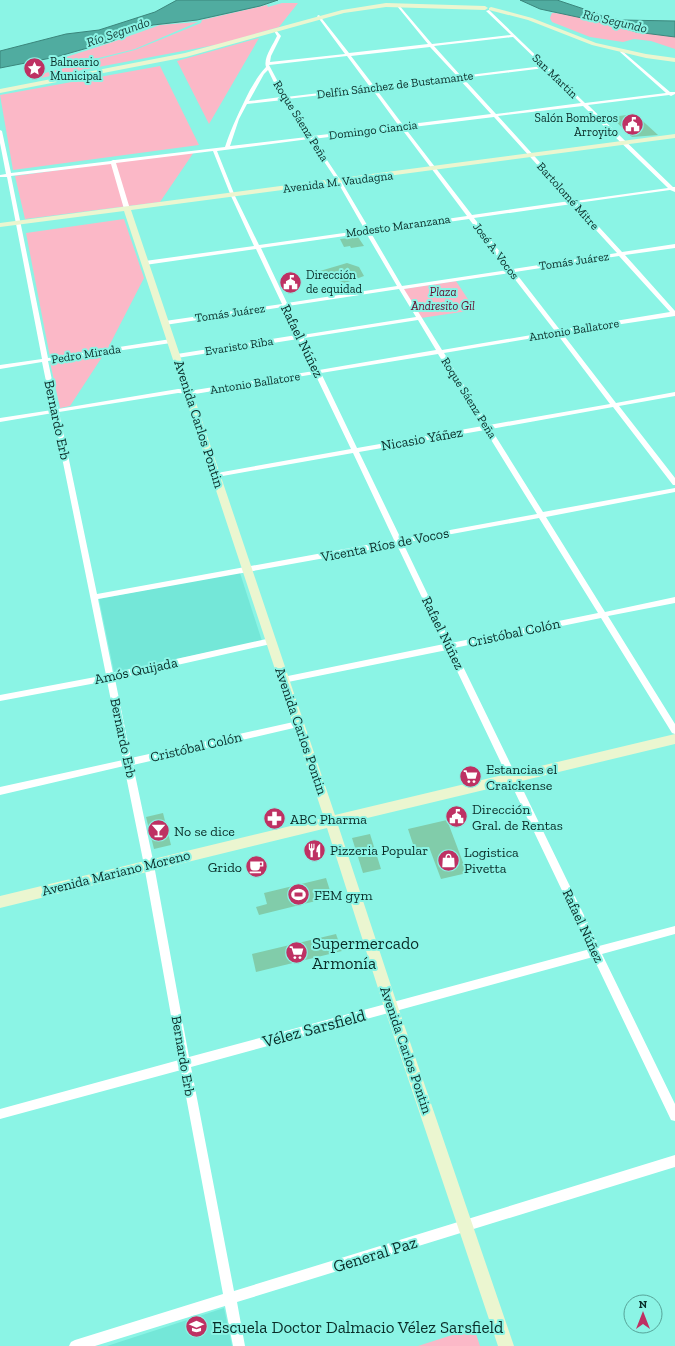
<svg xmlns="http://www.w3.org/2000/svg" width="675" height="1346" font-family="'Zilla Slab',serif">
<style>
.built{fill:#74e7d8}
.green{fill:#fbb8c7}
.water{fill:#50aca0;stroke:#3b867c}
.building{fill:#81ccaa}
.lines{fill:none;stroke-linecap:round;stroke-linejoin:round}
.minor{fill:#fff;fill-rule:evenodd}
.secondary{fill:#ebf6d0;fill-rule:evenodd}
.labels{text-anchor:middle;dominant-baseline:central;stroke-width:4;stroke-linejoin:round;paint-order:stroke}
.far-poi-label{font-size:12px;fill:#092c28;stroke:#8bf4e5;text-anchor:start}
.far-street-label{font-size:12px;fill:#092c28;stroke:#8bf4e5}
.far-park-label{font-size:12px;font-style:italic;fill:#640e2f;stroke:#8bf4e5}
.far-water-label{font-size:13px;font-style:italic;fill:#1a443f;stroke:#8bf4e5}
.street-label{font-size:14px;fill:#092c28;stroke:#8bf4e5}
.poi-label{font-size:14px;fill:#092c28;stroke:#8bf4e5;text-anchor:start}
.near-poi-label{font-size:17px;fill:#092c28;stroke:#8bf4e5;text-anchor:start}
.near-street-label{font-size:17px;fill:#092c28;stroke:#8bf4e5}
</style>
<rect width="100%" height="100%" fill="#8bf4e5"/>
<g class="built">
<path d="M233,573H240L262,641L114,672L99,599Z"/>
<path d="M224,1308L232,1346H107Z"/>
</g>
<g class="green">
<path d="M282,3H298L279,27L220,44L40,78L45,73L135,50L201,23L202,20L267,5L268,7Z"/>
<path d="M552,13L572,14L675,36V49L651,41L634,39L623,42L590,37L552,22L550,18Z"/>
<path d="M198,22L135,49L70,65L63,58L110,43L160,25Z"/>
<path d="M259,38L209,124L177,61Z"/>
<path d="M160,66L199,145L13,170L0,95Z"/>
<path d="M194,152L160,202L25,219L15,176Z"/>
<path d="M124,219L144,278L108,348L50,357L26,233Z"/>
<path d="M456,281L475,310L421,318L403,289Z"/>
<path d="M104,354L70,406L60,408L50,362Z"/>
<path d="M474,1328L480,1346H418Z"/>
</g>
<g class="water">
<path d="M177,0H278L260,6L197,20L153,25L137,30L112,41L56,57L0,68V51L66,34L99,30L155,12Z"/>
<path d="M520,0H557L593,12L604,17L621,20L675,21V37L636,32L619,26L540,9Z"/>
</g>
<g class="building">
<path d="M635,114L658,135L632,137L611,117Z"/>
<path d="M358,237L364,246L351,248L350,246L344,247L340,239Z"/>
<path d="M347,263L359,267L364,276L345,283L331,278L337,274L320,271Z"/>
<path d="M292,276L299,287L291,289L284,277Z"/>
<path d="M163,813L171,845L154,849L146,817Z"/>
<path d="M447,820L467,873L441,879L429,847L415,850L408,829Z"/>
<path d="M370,834L381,869L363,873L352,838Z"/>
<path d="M326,878L332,897L259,915L256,907L267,904L264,893Z"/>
<path d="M336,934L342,951L256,972L252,954Z"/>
</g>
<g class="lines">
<path class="minor" d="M398,4L432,44L511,35L486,11L489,10L585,103L666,93L620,52L621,50L670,92H675V94L671,96L669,95L588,105L673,187H675V192L670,190L577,203L622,252L675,244V248L625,255L675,311V316L562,333L616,403L675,392V396L619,406L675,478V485H673L613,407L491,429L543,512L675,488V492L546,517L605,612L675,597V603L608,616L675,724V734L672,733L601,618L454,648L599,946L675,926V934L602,954L675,1104V1121L671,1120L593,957L191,1067L234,1291L675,1155V1167L237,1302L245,1346H233L225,1306L95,1346H69L71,1342L75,1340L223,1294L181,1070L0,1119V1109L179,1060L144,865L124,766L0,795V787L123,760L107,681L0,701V695L106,675L53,413L0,422V418L52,410L42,362L0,369V365L42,359L7,177H0V175L6,174L0,143V130L2,131L11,173L111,161L113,160H115L225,147C232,126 240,110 250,90C255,82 259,74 266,67C263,58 273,45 277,36L273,29H275L281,36L271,56L270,62L345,54L317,16L319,15L349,53L428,44L397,6ZM513,37L543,66L461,76L434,46ZM430,47L457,76L374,86L351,56ZM347,56L370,87L286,97L269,65ZM545,68L581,103L496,114L463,78ZM268,70L281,97L249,101L264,74ZM459,79L491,114L403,125L376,89ZM372,89L399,126L312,136L287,99ZM283,100L307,137L230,146L239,119L247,104ZM583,106L668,188L575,201L498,116ZM494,117L570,201L472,215L405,128ZM401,128L467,216L370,230L341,181L313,139ZM309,139L337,181L365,230L259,245L235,196L217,151ZM213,151L231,196L254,246L145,261L142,263L145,265L256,249L282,304L165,321L162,323L165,325L283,307L297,335L177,354L174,356L177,358L298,339L314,371L195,390L178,389L58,409L48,361L171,343L174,341L171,339L48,358L11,176L111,164L124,209L127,211L130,209L116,163ZM572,204L617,253L513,269L474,218ZM469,219L508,270L402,286L371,233ZM366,233L397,286L287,303L261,248ZM619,256L670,312L560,330L515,272ZM510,273L555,331L442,350L404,289ZM399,289L416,317L302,335L288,306ZM418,320L436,350L319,370L304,338ZM557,334L610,404L489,425L444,353ZM438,354L483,426L357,448L321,373ZM315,374L351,449L217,473L214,475L217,477L353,453L394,540L97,594L59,412L178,393L195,394ZM485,430L537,514L401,539L359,452ZM539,518L598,613L451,643L403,543ZM397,545L444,644L283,677L280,678L279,680L280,682L283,683L447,650L590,949L189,1057L154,865L133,765L298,727L301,726L302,724L301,722L298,721L131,758L115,679L271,644L275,641L271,638L113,673L98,599Z"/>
<g class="secondary">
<path d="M386,3L485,6L488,8L485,10L386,7L344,13L186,57L0,93V89L185,53L342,10Z"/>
<path d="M491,7L532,18L596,43L646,54L675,58V62L646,58L592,45L528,20L489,10V8Z"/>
<path d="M675,134V138L131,210L335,815L675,734V744L338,825L398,1007L514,1346H498L384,1007L327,828L0,908V896L324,818L124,211L0,227V223Z"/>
</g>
</g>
<defs>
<symbol id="sight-disc" viewBox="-11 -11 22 22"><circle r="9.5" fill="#be3163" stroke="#8bf4e5"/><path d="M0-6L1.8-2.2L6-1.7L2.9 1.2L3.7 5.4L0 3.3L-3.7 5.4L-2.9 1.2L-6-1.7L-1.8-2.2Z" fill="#fff"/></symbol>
<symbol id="civic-disc" viewBox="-11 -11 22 22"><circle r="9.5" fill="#be3163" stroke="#8bf4e5"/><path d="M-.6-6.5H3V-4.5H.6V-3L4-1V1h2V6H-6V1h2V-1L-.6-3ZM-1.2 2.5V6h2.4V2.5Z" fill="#fff"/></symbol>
<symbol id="supermarket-disc" viewBox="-11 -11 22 22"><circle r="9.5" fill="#be3163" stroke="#8bf4e5"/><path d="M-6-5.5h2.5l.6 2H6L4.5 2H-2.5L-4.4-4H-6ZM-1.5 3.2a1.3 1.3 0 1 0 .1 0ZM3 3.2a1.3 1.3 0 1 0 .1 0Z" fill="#fff"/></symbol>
<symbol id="pharmacy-disc" viewBox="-11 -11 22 22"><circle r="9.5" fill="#be3163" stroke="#8bf4e5"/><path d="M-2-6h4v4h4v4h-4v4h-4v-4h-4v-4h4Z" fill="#fff"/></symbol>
<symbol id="bar-disc" viewBox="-11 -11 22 22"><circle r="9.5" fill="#be3163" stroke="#8bf4e5"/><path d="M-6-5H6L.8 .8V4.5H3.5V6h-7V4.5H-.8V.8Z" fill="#fff"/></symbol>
<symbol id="restaurant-disc" viewBox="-11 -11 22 22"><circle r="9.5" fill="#be3163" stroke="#8bf4e5"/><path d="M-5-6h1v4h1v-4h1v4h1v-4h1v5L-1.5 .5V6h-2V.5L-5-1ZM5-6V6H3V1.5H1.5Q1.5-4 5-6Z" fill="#fff"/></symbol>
<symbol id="shop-disc" viewBox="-11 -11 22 22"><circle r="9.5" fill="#be3163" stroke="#8bf4e5"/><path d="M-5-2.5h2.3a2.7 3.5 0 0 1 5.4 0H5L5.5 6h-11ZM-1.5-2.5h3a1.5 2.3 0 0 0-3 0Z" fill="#fff"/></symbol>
<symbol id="cafe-disc" viewBox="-11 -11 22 22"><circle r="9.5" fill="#be3163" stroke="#8bf4e5"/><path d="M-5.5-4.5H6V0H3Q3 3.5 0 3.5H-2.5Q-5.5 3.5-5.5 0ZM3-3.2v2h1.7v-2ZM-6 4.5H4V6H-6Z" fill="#fff"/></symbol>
<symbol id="stadium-disc" viewBox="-11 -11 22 22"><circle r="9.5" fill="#be3163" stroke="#8bf4e5"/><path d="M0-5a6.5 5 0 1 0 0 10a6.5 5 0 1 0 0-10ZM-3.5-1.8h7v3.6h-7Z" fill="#fff"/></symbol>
<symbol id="school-disc" viewBox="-11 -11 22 22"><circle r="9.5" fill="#be3163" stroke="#8bf4e5"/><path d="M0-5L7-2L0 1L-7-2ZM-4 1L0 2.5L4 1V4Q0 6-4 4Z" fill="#fff"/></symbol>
</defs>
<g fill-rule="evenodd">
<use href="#sight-disc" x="22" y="56" width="25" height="25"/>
<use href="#civic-disc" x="620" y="112" width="25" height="25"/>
<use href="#civic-disc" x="278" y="270" width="25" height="25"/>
<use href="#supermarket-disc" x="458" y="764" width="25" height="25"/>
<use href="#civic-disc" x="444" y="804" width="25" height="25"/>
<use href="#pharmacy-disc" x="262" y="806" width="25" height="25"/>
<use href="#bar-disc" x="146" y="818" width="25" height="25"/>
<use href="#restaurant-disc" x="302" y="838" width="25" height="25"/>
<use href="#shop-disc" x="436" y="848" width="25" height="25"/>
<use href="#cafe-disc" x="244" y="854" width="25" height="25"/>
<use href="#stadium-disc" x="286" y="882" width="25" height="25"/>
<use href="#supermarket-disc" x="284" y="940" width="25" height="25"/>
<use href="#school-disc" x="184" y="1314" width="25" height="25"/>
</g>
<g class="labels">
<g class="far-poi-label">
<text x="50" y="62">Balneario<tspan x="50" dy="14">Municipal</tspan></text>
<text x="618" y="118" text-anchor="end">Salón Bomberos<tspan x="618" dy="14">Arroyito</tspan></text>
<text x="306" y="275">Dirección<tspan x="306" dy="14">de equidad</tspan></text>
</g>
<g class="far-street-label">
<text transform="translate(555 76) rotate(44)">San Martín</text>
<text transform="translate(395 85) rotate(-7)">Delfín Sánchez de Bustamante</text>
<text transform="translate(301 121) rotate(58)">Roque Sáenz Peña</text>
<text transform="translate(373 130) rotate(-7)">Domingo Ciancia</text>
<text transform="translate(338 182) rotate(-7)">Avenida M. Vaudagna</text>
<text transform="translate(568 196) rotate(48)">Bartolomé Mitre</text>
<text transform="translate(398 226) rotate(-8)">Modesto Maranzana</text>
<text transform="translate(496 251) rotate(53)">José A. Vocos</text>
<text transform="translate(574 261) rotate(-8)">Tomás Juárez</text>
<text transform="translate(230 313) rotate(-8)">Tomás Juárez</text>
<text transform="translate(574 330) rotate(-9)">Antonio Ballatore</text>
<text transform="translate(239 346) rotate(-9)">Evaristo Riba</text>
<text transform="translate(86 354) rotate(-9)">Pedro Mirada</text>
<text transform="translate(255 383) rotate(-9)">Antonio Ballatore</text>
<text transform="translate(469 398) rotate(58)">Roque Sáenz Peña</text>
</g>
<g class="far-park-label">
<text x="443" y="292">Plaza<tspan x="443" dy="14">Andresito Gil</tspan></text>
</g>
<g class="far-water-label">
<text transform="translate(615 21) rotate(13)">Río Segundo</text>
<text transform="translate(118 32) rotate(-19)">Río Segundo</text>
</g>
<g class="street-label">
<text transform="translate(302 341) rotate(64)">Rafael Núñez</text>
<text transform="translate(57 420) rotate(78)">Bernardo Erb</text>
<text transform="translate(199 424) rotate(72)">Avenida Carlos Pontin</text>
<text transform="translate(422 439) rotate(-10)">Nicasio Yáñez</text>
<text transform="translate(385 545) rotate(-11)">Vicenta Ríos de Vocos</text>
<text transform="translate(443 633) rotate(64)">Rafael Núñez</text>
<text transform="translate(514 633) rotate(-12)">Cristóbal Colón</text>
<text transform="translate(136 671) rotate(-12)">Amós Quijada</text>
<text transform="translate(301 731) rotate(71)">Avenida Carlos Pontin</text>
<text transform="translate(123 738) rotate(78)">Bernardo Erb</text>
<text transform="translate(196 747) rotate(-13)">Cristóbal Colón</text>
<text transform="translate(116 873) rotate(-14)">Avenida Mariano Moreno</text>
<text transform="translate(583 926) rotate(65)">Rafael Núñez</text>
<text transform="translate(406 1050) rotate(71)">Avenida Carlos Pontin</text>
<text transform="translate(183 1056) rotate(80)">Bernardo Erb</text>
</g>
<g class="poi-label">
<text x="486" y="769">Estancias el<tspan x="486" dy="16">Craickense</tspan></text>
<text x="472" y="809">Dirección<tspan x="472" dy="16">Gral. de Rentas</tspan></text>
<text x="290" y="819">ABC Pharma</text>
<text x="174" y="831">No se dice</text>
<text x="330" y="850">Pizzeria Popular</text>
<text x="464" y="852">Logistica<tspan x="464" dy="16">Pivetta</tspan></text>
<text x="242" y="867" text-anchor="end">Grido</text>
<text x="314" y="895">FEM gym</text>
</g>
<g class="near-poi-label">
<text x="312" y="943">Supermercado<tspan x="312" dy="20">Armonía</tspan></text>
<text x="212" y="1327">Escuela Doctor Dalmacio Vélez Sarsfield</text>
</g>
<g class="near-street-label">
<text transform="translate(314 1028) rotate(-15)">Vélez Sarsfield</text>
<text transform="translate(375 1254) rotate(-17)">General Paz</text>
</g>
</g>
<g transform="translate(643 1314)"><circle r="19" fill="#8bf4e5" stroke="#57a499"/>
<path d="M0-3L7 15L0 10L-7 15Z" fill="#be3163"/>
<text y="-6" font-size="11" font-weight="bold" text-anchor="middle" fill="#092c28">N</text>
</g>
</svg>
